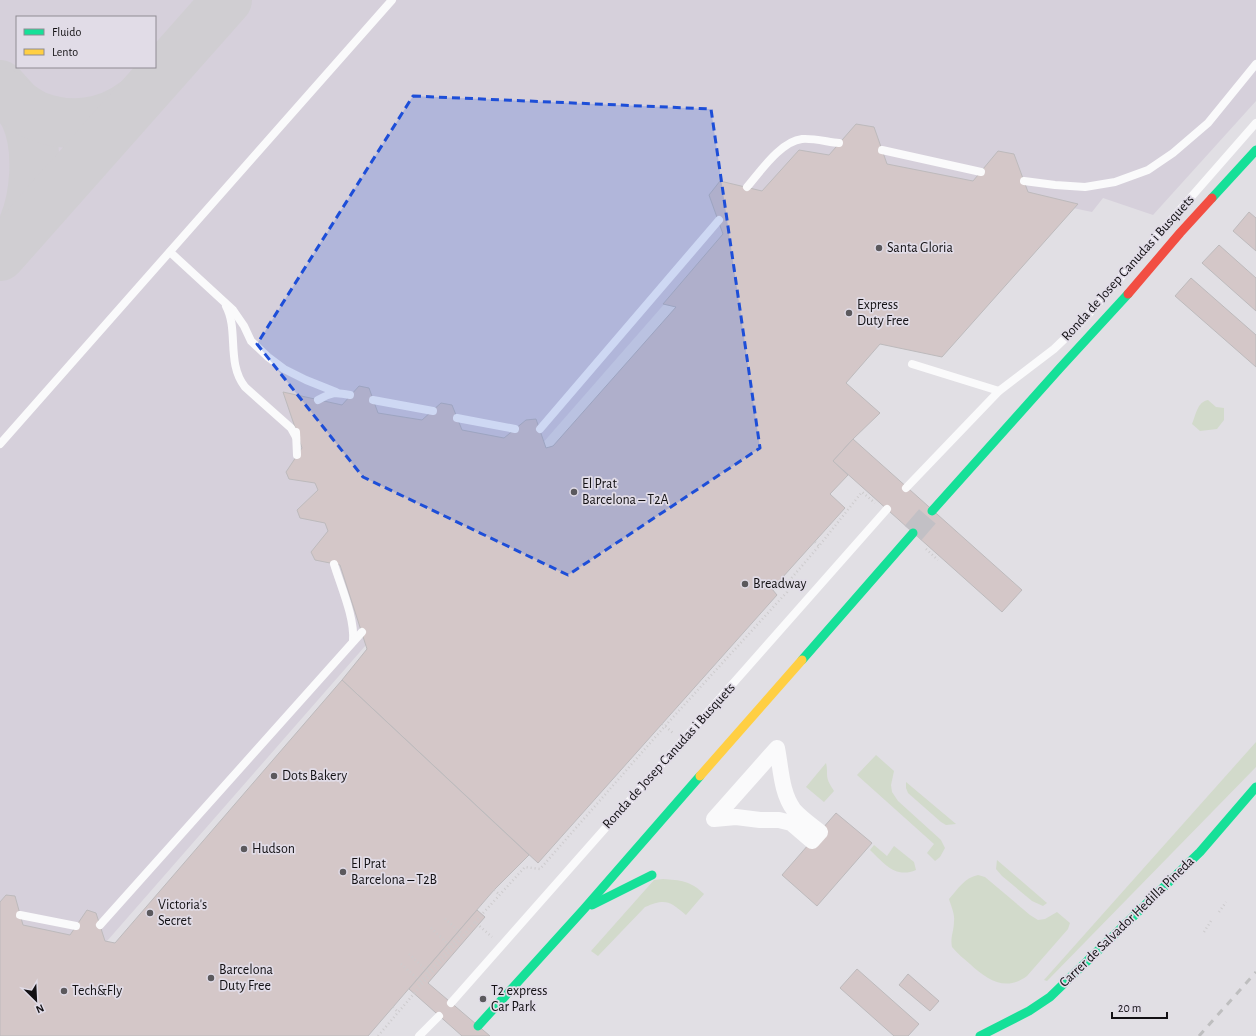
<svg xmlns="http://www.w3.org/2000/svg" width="1256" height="1036" font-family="'Alegreya Sans',sans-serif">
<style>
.built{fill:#d6d0db;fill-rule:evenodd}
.green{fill:#d2dacb}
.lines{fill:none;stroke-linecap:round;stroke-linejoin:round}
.taxiway{stroke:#d0ced2;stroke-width:50}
.building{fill:#d4c7c8;stroke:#bdbabc}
.primary-tunnel{stroke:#c2c0c5;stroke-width:22;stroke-dasharray:22 11;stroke-linecap:butt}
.path{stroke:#cdcbcd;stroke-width:2.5;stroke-dasharray:1 3;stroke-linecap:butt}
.lane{stroke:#fafafb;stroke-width:8}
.street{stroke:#fafafb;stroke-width:16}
.fast{stroke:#16e098;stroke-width:9}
.slow{stroke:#ffcf43;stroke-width:9}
.jam{stroke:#f24e42;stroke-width:9}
.rail{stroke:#bebebf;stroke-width:3;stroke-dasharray:7 7;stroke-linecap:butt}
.marked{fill:#1d4ed8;fill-opacity:0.2;stroke:#1d4ed8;stroke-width:3;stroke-dasharray:8 5;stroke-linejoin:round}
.poi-dot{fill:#5b595d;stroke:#e1dce7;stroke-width:1.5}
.labels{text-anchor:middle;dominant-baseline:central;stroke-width:3.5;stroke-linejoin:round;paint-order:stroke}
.poi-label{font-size:14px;fill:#131114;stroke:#e1dce7;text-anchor:start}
.street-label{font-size:14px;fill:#131114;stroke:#e1dce7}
</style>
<rect width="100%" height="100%" fill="#e1dfe4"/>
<path class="built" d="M0,0H1256V101L1153,215L1103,198L1092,212L799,150L24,1036H0ZM17,17H155V67H17Z"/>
<g class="green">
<path d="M1208,400L1216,407L1224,408V420L1217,429L1200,431L1192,424C1196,415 1197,402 1208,400Z"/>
<path d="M1256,742V767L1047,981L1044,980Z"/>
<path d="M876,755L894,771L891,785L892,792L898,801L941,840L945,848L940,857L935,861L927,853L934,844L857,775Z"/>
<path d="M826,763C827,767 827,770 827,774C827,781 831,786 834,791L824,802L806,787Z"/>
<path d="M906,782L956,824L946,825L941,822L908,793L906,788Z"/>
<path d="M874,845L887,856L894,846L914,862L916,870C895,879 884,863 870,850Z"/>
<path d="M997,860L1047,903L1043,906L1032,901L1002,876L996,869Z"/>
<path d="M978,875L985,877L1030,915L1038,920L1045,919L1057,912L1070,923L1068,929L1027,976C1006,992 987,980 970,964C964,959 957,953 952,947C950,938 954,931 954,921C955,914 951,906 949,899C958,889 964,878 978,875Z"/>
<path d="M663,879C680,880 691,881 704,894L686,915C670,901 665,898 645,907L598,956L591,951L654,880Z"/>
</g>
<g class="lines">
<g class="taxiway">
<path d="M0,85C9,95 19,104 25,116C40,148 36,201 20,232"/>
<path d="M3,93C14,101 24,111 37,116C69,129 107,124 134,103"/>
<path d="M0,256L227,0"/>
</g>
</g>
<g class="building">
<path d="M856,124L874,127L887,164L973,181L998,151L1014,154L1028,192L1078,204L942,357L880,344L846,383L880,413L853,439L833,461L848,475L830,494L845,508L772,589L777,595L538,863L342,680L367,649L340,565L315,560L311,552L328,531L325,523L300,518L297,510L318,490L315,483L289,479L286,472L302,448L283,392L342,405L359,386L369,388L378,413L422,420L441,403L452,405L462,430L504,438L526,420L536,419L546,448L553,446L676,307L663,304L723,234L709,195L720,181L762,191L799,150L829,155Z"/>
<path d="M1249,212L1256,218V251L1233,231Z"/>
<path d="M1219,245L1256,278V311L1202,263Z"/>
<path d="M1191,278L1256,335V367L1175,296Z"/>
<path d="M853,439L1022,590L1002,612L833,461Z"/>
<path d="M342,680L529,855L494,890L368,1036H0V902L6,895L15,896L23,925L70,935L87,910L96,913L105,941L115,943Z"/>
<path d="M836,813L872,843L817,906L782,875Z"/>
<path d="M477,910L485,917L428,983L490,1036H462L409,989Z"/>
<path d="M857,969L919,1024L908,1036H894L840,988Z"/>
<path d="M908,974L939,1001L930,1011L899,985Z"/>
</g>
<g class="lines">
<path class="primary-tunnel" d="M913,533L932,511"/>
<g class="path">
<path d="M815,542L819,546"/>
<path d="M926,549L938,560"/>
<path d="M662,724L665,726L787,592L789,581L819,546L862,492L875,503"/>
<path d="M494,890L500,895"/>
<path d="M1219,912L1226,902"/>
<path d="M475,922L525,867L540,869L665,726L673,733"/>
<path d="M431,928L450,946"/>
<path d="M1204,932L1211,921"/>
<path d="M409,954L428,972"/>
<path d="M401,964L420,981"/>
<path d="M418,985L461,933L443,917"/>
<path d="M393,1007L398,1012"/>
<path d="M378,1036L475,922L492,937"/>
</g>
<g class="lane">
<path d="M882,150L981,172"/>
<path d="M1024,181L1055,185L1085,187L1115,182L1148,170L1173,153L1208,123L1256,64"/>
<path d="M747,187C760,172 781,141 802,139C813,138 828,142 839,143"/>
<path d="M170,252L233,310L244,326L251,341L268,357L284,369L306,380L336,392"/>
<path d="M226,306C239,330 226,363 245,387L291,428L296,437"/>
<path d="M912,364L999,391"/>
<path d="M318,400C332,392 335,392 350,395"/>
<path d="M373,400L433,411"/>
<path d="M457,418L515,429"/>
<path d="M540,429L719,220"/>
<path d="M296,432L297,455"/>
<path d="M0,444L392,0"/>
<path d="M906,488L999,391L1054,349L1080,324L1256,123"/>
<path d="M334,564C341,587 355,618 353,641"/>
<path d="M20,915L76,926"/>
<path d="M100,925L362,632"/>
<path d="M451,1003L887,509"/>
<path d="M419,1036L439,1016"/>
</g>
<path class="street" d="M777,748C781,768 781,793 794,810C801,818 811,825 820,832L812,841L791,823L779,820H760L736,817L714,819Z"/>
<g class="fast">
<path d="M1212,198L1256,150"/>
<path d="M932,511L1060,368L1128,294"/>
<path d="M802,660L913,533"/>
<path d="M592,905L652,875"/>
<path d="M478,1026L584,909L700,776"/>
<path d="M980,1036L1029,1011L1050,997L1200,852L1256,787"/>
</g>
<path class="slow" d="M700,776L802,660"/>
<path class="jam" d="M1128,294L1180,233L1212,198"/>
<path class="rail" d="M1199,1036L1256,972"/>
</g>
<path class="marked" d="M413,96L711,109L760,448L568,575L363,477L257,344Z"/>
<g class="poi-dot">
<circle cx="879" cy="248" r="4"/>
<circle cx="849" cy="313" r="4"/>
<circle cx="574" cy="492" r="4"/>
<circle cx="745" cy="584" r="4"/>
<circle cx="274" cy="776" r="4"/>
<circle cx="244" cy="849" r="4"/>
<circle cx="343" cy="872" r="4"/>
<circle cx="150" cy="913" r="4"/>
<circle cx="211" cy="978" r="4"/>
<circle cx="64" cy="991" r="4"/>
<circle cx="483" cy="999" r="4"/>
</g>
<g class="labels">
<g class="poi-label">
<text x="887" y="248">Santa Gloria</text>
<text x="857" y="305">Express<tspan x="857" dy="16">Duty Free</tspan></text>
<text x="582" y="484">El Prat<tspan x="582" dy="16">Barcelona – T2A</tspan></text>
<text x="753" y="584">Breadway</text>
<text x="282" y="776">Dots Bakery</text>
<text x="252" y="849">Hudson</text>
<text x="351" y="864">El Prat<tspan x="351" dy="16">Barcelona – T2B</tspan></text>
<text x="158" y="905">Victoria's<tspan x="158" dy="16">Secret</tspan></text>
<text x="219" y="970">Barcelona<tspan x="219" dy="16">Duty Free</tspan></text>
<text x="72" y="991">Tech&amp;Fly</text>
<text x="491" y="991">T2 express<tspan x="491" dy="16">Car Park</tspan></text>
</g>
<g class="street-label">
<text transform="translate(1128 268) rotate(-48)">Ronda de Josep Canudas i Busquets</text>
<text transform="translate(669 756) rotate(-48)">Ronda de Josep Canudas i Busquets</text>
<text transform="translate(1127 922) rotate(-44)">Carrer de Salvador Hedilla Pineda</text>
</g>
</g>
<rect x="16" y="16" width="140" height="52" fill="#e1dce7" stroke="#8f8b93"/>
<rect x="24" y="29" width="20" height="6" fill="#16e098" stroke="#8f8b93"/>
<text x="52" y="36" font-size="12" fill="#131114">Fluido</text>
<rect x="24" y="49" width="20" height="6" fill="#ffcf43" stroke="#8f8b93"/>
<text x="52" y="56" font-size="12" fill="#131114">Lento</text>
<g transform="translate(36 1000) rotate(156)" stroke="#e1dce7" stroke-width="3" paint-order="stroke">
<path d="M0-3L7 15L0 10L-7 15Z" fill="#131114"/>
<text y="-6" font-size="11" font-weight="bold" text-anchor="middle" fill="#131114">N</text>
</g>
<path d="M1112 1012v6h55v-6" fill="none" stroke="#131114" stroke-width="2"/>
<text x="1118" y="1012" font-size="12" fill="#131114" stroke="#e1dce7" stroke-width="3" paint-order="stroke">20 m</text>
</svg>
